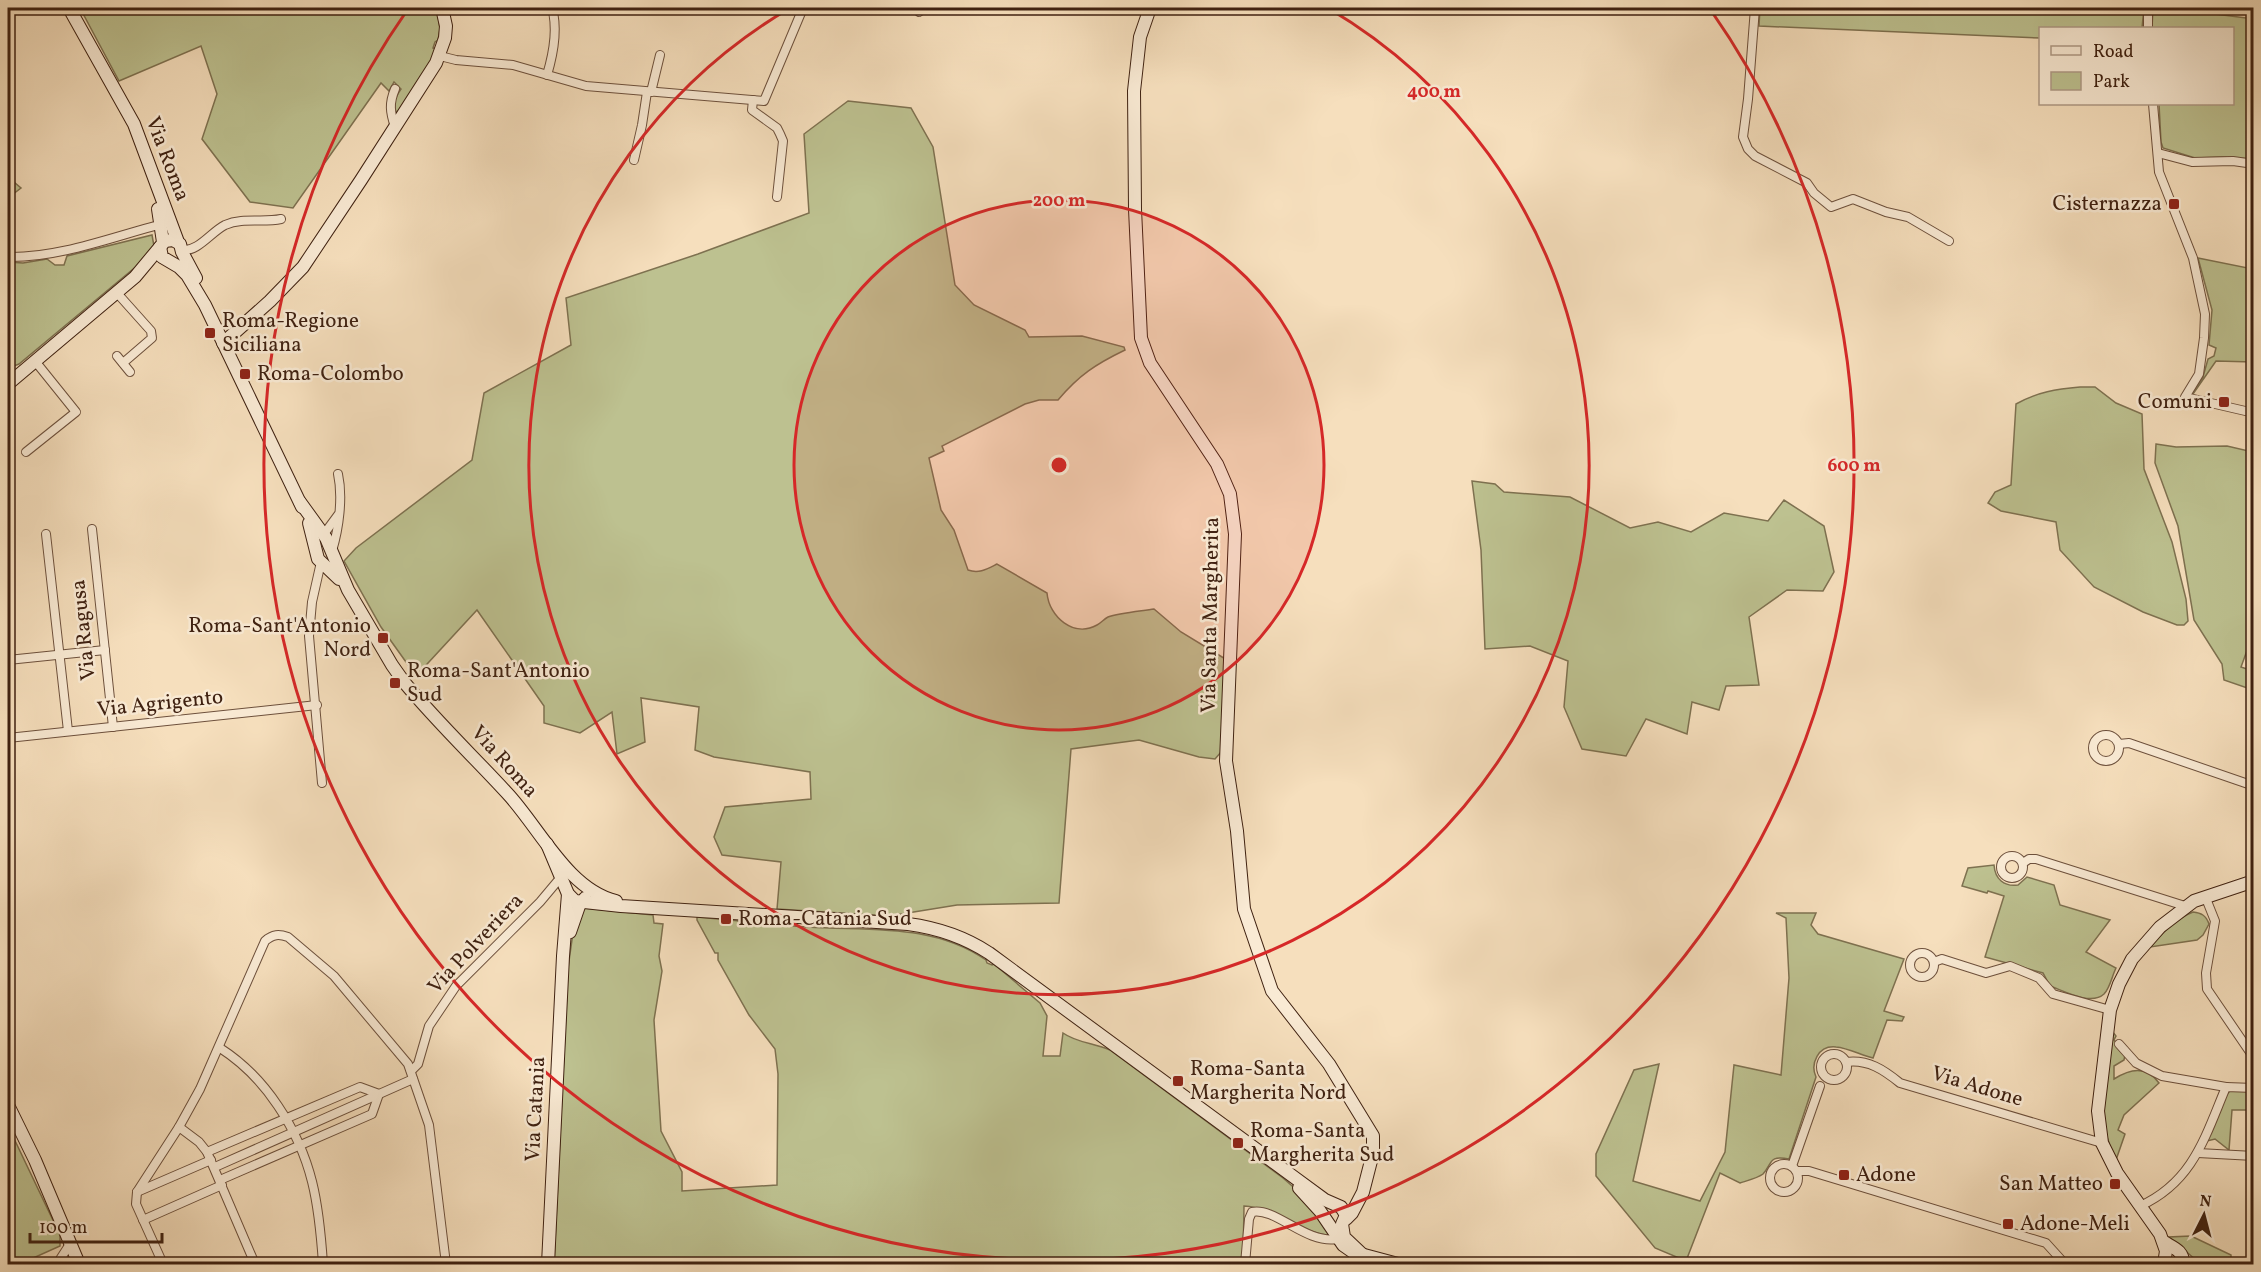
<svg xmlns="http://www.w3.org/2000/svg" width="2261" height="1272" font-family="Vollkorn,serif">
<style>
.green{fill:#bdc190;stroke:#7e7150;stroke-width:1.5}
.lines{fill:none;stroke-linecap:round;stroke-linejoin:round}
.street-casing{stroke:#6d503c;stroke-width:10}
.secondary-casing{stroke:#3f2111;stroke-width:14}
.street{stroke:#f9ead4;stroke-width:8}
.secondary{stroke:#f9ead4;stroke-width:12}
.ring{fill:none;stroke:#d62828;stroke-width:3}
.poi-dot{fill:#8f2418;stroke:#f9ead4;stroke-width:2}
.labels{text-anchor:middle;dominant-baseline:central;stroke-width:5;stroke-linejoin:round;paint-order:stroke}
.street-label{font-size:21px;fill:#3f2111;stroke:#f9ead4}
.poi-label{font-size:21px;fill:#3f2111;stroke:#f9ead4;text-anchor:start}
.centre{fill:#d62828;stroke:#f9ead4;stroke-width:3}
.ring-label{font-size:18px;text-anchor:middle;font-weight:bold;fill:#d62828;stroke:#f9ead4;stroke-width:5;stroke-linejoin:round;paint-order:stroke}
</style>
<rect width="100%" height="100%" fill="#f6dfbd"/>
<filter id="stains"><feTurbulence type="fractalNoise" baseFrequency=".00333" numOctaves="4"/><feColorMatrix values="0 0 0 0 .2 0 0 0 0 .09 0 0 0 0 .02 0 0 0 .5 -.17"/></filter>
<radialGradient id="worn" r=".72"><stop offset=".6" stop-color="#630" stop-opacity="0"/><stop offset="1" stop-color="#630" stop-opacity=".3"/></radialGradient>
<g class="green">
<path d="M80,8H435L437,9L440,29L438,40L435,42L433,48L436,49L431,62L398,116C392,105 394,99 401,89L394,82L389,91L381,83L293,208L250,202L202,139L217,94L201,46L119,81Z"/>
<path d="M1760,8H2144L2142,28H2040V38L1759,26Z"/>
<path d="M2153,8H2200V12L2246,18L2253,12V159L2222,157L2195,158L2163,148L2161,142L2159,104H2232V28H2152Z"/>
<path d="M848,101L911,108L933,147L955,285L974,305L1025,330L1029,337L1082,336L1124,347L1125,350C1096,364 1079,375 1058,400H1039L1025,404L942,446L944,451L929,458L941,510L954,530L968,570C979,574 987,569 997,564L1047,593C1049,617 1074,638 1097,625C1101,623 1104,619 1108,617C1119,613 1142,611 1154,609L1181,632L1227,660L1222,751L1215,759L1199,757L1139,740L1071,749L1059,903L957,905L889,916L777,909L781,862L722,855L714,837L725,807L811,799L810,772L714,757L695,750L699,707L641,698L645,742L617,754L612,712L580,733L544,723V706L477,610L416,676L381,627L344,561L356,548L472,460L484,393L571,345L566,298L698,254L809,213L804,134Z"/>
<path d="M8,177L21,188L8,198Z"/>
<path d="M152,235L154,246L144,260L19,364L14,366L8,363V262L23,263L47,259L55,265H64L67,256Z"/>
<path d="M2198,258L2253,269V362L2216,361L2193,394H2191L2203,377L2208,359L2214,356L2216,348L2209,345L2212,310Z"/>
<path d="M2080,387H2095L2116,403L2142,414L2144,469L2172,542L2186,599L2188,621L2184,625H2177L2143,612L2094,587L2060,550L2056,522L2001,511L1988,503L1995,492L2011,485L2016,404C2037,392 2057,389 2080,387Z"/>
<path d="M2156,444L2176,447L2227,446L2253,452V634L2241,667L2253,671V690L2224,680L2222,664L2194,620L2178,526L2155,463Z"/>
<path d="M1472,481L1495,484L1504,492L1570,497L1630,528L1658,522L1691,532L1724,513L1768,521L1784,500L1824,526L1834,572L1823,591L1787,590L1749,617L1759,685L1726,686L1719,710L1692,702L1687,734L1646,719L1626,756L1582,749L1564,707L1568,661L1530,646L1485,649L1481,550Z"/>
<path d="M1994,865C1995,879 2004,887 2018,885L2027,877L2054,885L2060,905L2110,920L2086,952L2116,968C2112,976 2110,988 2104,994C2091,1006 2064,991 2050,986L2043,973L1985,957L2004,896L1988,891L1987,893L1962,886L1968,868Z"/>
<path d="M584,908L653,915L654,923L663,924L659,956L662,971L654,1020L661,1131L682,1172V1191L777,1185L778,1074L775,1049L749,1015L718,960V953H715L697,920V917C734,920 771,925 808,927C869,931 933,923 986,960L987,963L992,965L994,964L1040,1003L1047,1016L1043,1056H1060L1063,1033C1077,1043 1094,1043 1110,1050L1283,1178L1299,1192L1333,1236C1301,1234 1277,1208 1244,1206L1243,1264H554L568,968L574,926Z"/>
<path d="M2193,912C2201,913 2206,915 2209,924L2203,935L2197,940L2150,947C2163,933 2175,919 2193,912Z"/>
<path d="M1776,913H1816L1811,925L1818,934L1904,959L1884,1011L1904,1017L1902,1021L1887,1020L1873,1058C1861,1055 1848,1048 1836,1047C1818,1045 1810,1064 1816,1077L1789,1159C1768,1155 1773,1163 1763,1174C1758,1178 1746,1181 1740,1183L1720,1173L1686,1261L1655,1248L1596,1176V1154L1634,1070L1659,1064L1633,1181L1700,1201L1725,1152L1734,1065L1781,1075L1789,978L1786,918Z"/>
<path d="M2112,1031L2116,1036L2114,1040L2125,1055L2124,1060L2114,1066V1079C2130,1069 2146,1065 2159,1083L2124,1115L2118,1130L2125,1134L2116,1160C2094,1121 2108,1073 2112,1031Z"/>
<path d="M2230,1091H2251L2250,1110H2232L2229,1150L2215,1139L2207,1141L2226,1095Z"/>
<path d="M8,1126L60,1235V1246L20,1264H8Z"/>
<path d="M2191,1236L2231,1255V1264H2195L2196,1260L2169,1237Z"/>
</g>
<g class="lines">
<defs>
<g id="street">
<path d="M1755,8L1748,99L1743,137L1748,149L1755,156L1807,183L1814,193L1831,207L1853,199L1886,212L1908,217L1949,241"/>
<path d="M919,12L921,8"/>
<path d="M2148,28V8"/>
<path d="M440,56L456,60L513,65L586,86L764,101L803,8"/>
<path d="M547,75C553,55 558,29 552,8"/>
<path d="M395,89C389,103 390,112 395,127"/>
<path d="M651,92L660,55"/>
<path d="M753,100L752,110L777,128L780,134L783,141L777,197"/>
<path d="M2153,104L2159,172L2193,258L2205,314L2204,338L2199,374L2185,397L2254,413"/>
<path d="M2158,153L2192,162L2233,161L2254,164"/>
<path d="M634,160L642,125L647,92"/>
<path d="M182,250C198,252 211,232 225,225C243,217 263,223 281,219"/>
<path d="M8,257C59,258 112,237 162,224"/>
<path d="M117,293L151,331L152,338L123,363"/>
<path d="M117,356L130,372"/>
<path d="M26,452L76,412L35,361"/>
<path d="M92,529L113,727"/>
<path d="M46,534L68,731"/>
<path d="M324,534L338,515"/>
<path d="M332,551C339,528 343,497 338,474"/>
<path d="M321,562L312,602L309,636L322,783"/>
<path d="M8,660L105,650"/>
<circle cx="2106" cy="748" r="13"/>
<path d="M8,738L317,705"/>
<path d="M2119,744L2129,743L2254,786"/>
<circle cx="2012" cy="867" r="11"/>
<path d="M2023,863L2029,859H2036L2185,906"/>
<path d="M2205,896L2215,921L2206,973L2207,989L2254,1058"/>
<circle cx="1922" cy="965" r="12"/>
<path d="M1934,962L1942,959L1986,973L2010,966L2039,978L2053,994L2110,1010"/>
<path d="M2119,1044L2136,1063L2162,1076L2226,1087"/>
<path d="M220,1048C245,1064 262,1082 278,1106C313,1158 319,1204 323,1264"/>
<circle cx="1834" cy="1067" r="13"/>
<path d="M1846,1062C1868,1059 1884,1070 1900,1083L2102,1143"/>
<path d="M411,1071L418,1064L429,1026L456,986L540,902L561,877"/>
<path d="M179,1127L199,1142L207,1152L255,1264"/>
<path d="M207,1152L360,1087L379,1094L372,1114L220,1180"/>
<path d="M2198,1153L2254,1156"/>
<circle cx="1784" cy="1178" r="14"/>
<path d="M1792,1166L1820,1086"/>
<path d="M215,1167L413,1079"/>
<path d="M1797,1171H1809L2046,1243L2065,1264"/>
<path d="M137,1192L211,1160"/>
<path d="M2140,1206C2193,1182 2205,1137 2226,1087L2254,1088"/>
<path d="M143,1220L222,1185"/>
<path d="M57,1264L70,1244"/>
<path d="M163,1264L136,1204L137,1192L179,1127L200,1089L265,941C273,934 279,934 288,937L334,976L408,1064L429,1125L446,1264"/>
<path d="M1245,1264L1249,1219L1252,1212C1276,1207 1305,1244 1337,1239"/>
</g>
<g id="secondary">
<path d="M69,8L134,124L178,242"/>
<path d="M1150,8L1140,37L1134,91L1135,209L1141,338L1150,363L1217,464L1230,494L1235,534L1226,761L1237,831L1244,909L1272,991L1329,1064L1373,1136V1153L1363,1192L1352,1213L1346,1219"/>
<path d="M158,209L163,242"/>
<path d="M160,247L162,257L179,267L187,275L205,305L302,507"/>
<path d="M223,343L270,301L303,267L361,180L436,63L445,38L446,26L442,8"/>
<path d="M8,384L135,277L165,241L173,240L180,244L182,252L196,278"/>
<path d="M300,502L326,538L348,590L392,665L404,682C436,721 473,756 507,793C539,827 568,890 616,901"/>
<path d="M309,523L318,559L339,579"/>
<path d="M547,844L568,894L575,901L621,906L908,924C938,928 963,936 989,953L1325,1200L1341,1207L1346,1215L1342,1224L1344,1237L1362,1254"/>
<path d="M570,932L579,906L585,898"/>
<path d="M8,1105L35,1160L79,1264"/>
<path d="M1299,1188L1320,1211L1343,1245L1353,1252L1398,1264"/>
<path d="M2164,1242C2174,1248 2184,1251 2183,1264"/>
<path d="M548,1264L563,956L568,894"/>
<path d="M2164,1264L2166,1251L2160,1234L2117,1173L2102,1143L2098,1111L2110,1010L2119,984L2132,959L2160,927L2194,901L2254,881"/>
</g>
</defs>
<use href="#street" class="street-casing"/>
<use href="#secondary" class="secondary-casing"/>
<use href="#street" class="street"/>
<use href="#secondary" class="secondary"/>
</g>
<circle cx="1059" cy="465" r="265" fill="#d62828" fill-opacity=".12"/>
<g class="ring">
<circle cx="1059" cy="465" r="265"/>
<path d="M1328 8A530 530 0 1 1 790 8"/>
<path d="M1710 9A795 795 0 1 1 408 9"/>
</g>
<g class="poi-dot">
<rect x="2168" y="198" width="12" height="12" rx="3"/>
<rect x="204" y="327" width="12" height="12" rx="3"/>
<rect x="239" y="368" width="12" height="12" rx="3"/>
<rect x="2218" y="396" width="12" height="12" rx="3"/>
<rect x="377" y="632" width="12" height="12" rx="3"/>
<rect x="389" y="677" width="12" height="12" rx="3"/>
<rect x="720" y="913" width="12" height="12" rx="3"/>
<rect x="1172" y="1075" width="12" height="12" rx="3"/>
<rect x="1232" y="1137" width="12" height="12" rx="3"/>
<rect x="1838" y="1169" width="12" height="12" rx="3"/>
<rect x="2109" y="1178" width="12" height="12" rx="3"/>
<rect x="2002" y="1218" width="12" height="12" rx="3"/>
</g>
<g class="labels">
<g class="street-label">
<text transform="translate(167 159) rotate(69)">Via Roma</text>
<text transform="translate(1211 615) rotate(-89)">Via Santa Margherita</text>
<text transform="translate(84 630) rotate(-96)">Via Ragusa</text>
<text transform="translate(160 704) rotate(-6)">Via Agrigento</text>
<text transform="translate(504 762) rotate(48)">Via Roma</text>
<text transform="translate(476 944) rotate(-47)">Via Polveriera</text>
<text transform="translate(1977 1087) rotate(17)">Via Adone</text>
<text transform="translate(536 1109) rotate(-87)">Via Catania</text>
</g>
<g class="poi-label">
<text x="2162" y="204" text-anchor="end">Cisternazza</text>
<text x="222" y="321">Roma-Regione<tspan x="222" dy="24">Siciliana</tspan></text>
<text x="257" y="374">Roma-Colombo</text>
<text x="2212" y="402" text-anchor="end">Comuni</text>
<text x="371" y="626" text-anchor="end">Roma-Sant'Antonio<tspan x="371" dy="24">Nord</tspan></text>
<text x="407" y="671">Roma-Sant'Antonio<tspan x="407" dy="24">Sud</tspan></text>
<text x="738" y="919">Roma-Catania Sud</text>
<text x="1190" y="1069">Roma-Santa<tspan x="1190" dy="24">Margherita Nord</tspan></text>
<text x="1250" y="1131">Roma-Santa<tspan x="1250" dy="24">Margherita Sud</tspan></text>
<text x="1856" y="1175">Adone</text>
<text x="2103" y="1184" text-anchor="end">San Matteo</text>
<text x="2020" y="1224">Adone-Meli</text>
</g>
</g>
<circle cx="1059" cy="465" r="9" class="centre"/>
<g class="ring-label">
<text x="1434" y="97">400 m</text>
<text x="1059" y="206">200 m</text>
<text x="1854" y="471">600 m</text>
</g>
<rect width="2261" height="1272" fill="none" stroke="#f6dfbd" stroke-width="30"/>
<rect x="9" y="9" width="2243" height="1254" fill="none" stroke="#3f2111" stroke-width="3"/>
<rect x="15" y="15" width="2231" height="1242" fill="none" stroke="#3f2111" stroke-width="1.5"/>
<rect x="2039" y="27" width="195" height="78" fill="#f9ead4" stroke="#af9a86" stroke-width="1.5"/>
<rect x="2051" y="46" width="30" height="9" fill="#f9ead4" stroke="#af9a86" stroke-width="1.5"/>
<text x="2093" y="57" font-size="18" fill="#3f2111">Road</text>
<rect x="2051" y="72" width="30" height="18" fill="#bdc190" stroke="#af9a86" stroke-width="1.5"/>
<text x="2093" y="87" font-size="18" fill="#3f2111">Park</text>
<g transform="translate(2204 1215) rotate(6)" stroke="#f9ead4" stroke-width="4.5" paint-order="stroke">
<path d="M0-4.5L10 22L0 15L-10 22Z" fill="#3f2111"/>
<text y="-9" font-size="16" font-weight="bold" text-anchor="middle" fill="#3f2111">N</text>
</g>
<path d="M30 1233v9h132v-9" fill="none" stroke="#3f2111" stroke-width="3"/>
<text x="39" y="1233" font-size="18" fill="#3f2111" stroke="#f9ead4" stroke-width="4.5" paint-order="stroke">100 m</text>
<rect width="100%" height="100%" filter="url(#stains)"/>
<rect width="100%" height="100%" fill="url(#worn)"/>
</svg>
